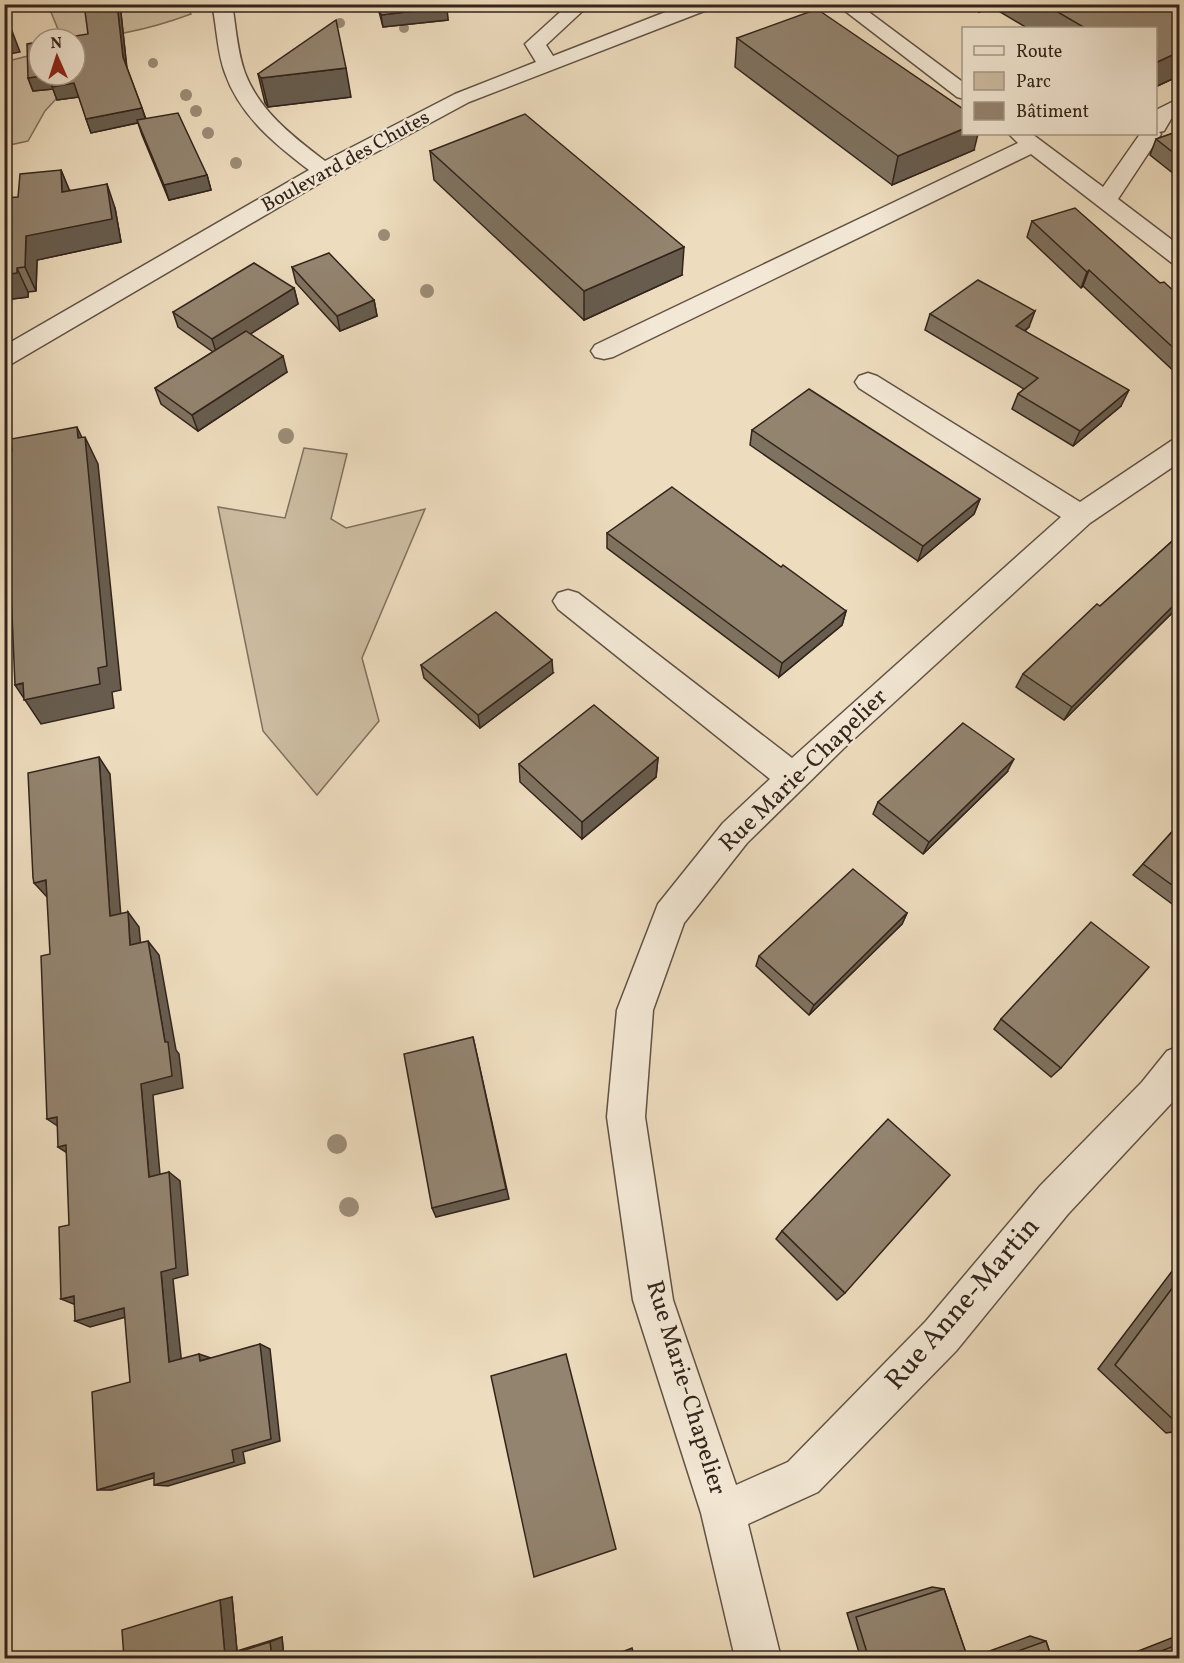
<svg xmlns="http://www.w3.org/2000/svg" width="1184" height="1663" font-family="Vollkorn,serif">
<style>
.green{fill:#cdbda2;stroke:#80705e;stroke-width:1.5}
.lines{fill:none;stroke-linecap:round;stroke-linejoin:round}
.minor-casing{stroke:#615244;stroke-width:3}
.minor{fill:#f3e8d5;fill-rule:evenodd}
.tree{fill:#9c8c77}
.wall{fill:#7e7260;stroke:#32241b;stroke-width:1.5}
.shaded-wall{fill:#675c4e;stroke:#32241b;stroke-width:1.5}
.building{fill:#938470;stroke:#32241b;stroke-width:1.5}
.labels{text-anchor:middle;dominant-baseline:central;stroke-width:4.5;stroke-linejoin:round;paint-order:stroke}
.far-street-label{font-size:20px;fill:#32241b;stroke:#f3e8d5}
.street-label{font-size:24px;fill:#32241b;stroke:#f3e8d5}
.near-street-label{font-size:28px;fill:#32241b;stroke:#f3e8d5}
</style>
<rect width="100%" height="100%" fill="#eddcbe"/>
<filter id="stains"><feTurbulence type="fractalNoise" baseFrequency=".00333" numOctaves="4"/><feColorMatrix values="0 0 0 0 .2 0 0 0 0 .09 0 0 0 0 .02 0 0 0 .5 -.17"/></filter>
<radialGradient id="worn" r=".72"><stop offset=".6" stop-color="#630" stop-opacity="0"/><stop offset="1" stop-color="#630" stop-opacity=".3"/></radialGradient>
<g class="green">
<path d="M48,5H186L191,14C148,30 108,39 62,39Z"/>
<path d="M32,55L39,75L97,74L56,99L45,111L28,141L5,146L4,62Z"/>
<path d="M304,448L347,454L331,519L346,528L425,509L362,658L379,721L317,795L263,731L218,507L285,518Z"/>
</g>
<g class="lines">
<defs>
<g id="minor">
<path d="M212,4H232C236,27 237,51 245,73C260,112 294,137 325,161L455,94L536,62L525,44L569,4H590L546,45L553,56L686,4H714L712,8L469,102L332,176L13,363L4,365V346L309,170C275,144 240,116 225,73C217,52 217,27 212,4Z"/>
<path d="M836,4H858L964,83V99L957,97Z"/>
<path d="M1180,98V114L1171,119L1164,131L1159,132L1161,134L1118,199L1180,246V265L1172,263L1031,154L613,357L604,359L595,357L591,351L595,345L1018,143L1009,134H1032L1103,187L1140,134H1156V110Z"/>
<path d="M868,373L877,376L1080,502L1171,441L1180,439V462L1090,523L843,749L747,843L684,923L653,1010L645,1117L673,1300L736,1485L788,1462L926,1321L1040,1186L1142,1082L1167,1051L1180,1046V1094L1068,1214L956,1351L818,1492L748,1524L781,1658H735L701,1513L633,1300L607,1117L617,1010L658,904L723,823L770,779L558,609L553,601L558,593L568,590L578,593L792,758L1061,517L859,388L855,382L859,376Z"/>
</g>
</defs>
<use href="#minor" class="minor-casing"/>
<use href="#minor" class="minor"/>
</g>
<g class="tree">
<circle cx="340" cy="23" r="5"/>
<circle cx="404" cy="28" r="5"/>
<circle cx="153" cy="63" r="5"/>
<circle cx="186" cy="95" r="6"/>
<circle cx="196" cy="111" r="6"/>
<circle cx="208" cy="133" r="6"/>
<circle cx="236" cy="163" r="6"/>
<circle cx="384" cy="235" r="6"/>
<circle cx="427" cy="291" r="7"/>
<circle cx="286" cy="436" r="8"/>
<circle cx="337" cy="1144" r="10"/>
<circle cx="349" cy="1207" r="10"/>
</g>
<g class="wall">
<path d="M120,4L127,68L146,119L207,175L211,190L169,200L142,135L138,123L91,133L79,97L57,100L53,89L33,91L28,78L88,34Z"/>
<path d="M377,4H446L448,20L383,27Z"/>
<path d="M966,4H1179V76L1155,87V28H1027L992,7L979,12Z"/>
<path d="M737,38L974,150L892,185L735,67Z"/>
<path d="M258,74L351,97L268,107L265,103Z"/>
<path d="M1179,131V178L1150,155L1156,139Z"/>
<path d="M430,151L682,275L584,320L434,180Z"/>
<path d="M61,170L69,190L115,208L121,242L37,260L36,291L28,292V297L4,300L18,197Z"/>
<path d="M1032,221L1160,283L1179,296V376L1083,286L1081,288L1027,237Z"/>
<path d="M292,267L374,300L377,316L340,331L296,283Z"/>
<path d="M294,288L298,304L250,334L287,372L198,431L161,404L155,388L213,352L178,327L173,312Z"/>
<path d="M930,314L1029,327L1025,331L1121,406L1073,446L1012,409L1018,394L1024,389L925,330Z"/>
<path d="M752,430L980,499L974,514L918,561L750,445Z"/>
<path d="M607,533L781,567L846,611L842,625L779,677L607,548Z"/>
<path d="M1179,535V611L1175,615L1172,613L1064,720L1016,687L1023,674L1100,606Z"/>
<path d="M421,665L553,673L480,728L424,678Z"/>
<path d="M658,758L656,777L582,839L520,782L519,764Z"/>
<path d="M1007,772L923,854L873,814L878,802Z"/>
<path d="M1179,824V909L1133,875Z"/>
<path d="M907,913L902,924L809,1015L756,966L759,956Z"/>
<path d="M1001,1019L1061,1068L1051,1077L994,1029Z"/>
<path d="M782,1231L845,1293L837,1300L776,1239Z"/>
<path d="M1179,1262V1431L1166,1433L1098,1369Z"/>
<path d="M932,1587L944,1589L968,1659H861L847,1613Z"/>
<path d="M232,1597L237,1651L282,1637L284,1659H124Z"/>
<path d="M1179,1635V1659H1118Z"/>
<path d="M1030,1636L1046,1641L1052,1659H968Z"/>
<path d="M632,1648L635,1659H604Z"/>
</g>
<g class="shaded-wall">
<path d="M117,4H120L127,71L123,57Z"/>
<path d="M981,4H992V7L979,12Z"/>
<path d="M447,7L448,20L383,27L381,15Z"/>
<path d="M4,10L20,52L4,55Z"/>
<path d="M1179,52V76L1155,87V63Z"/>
<path d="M346,68L351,97L268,107L261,78Z"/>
<path d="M51,75L74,83L79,97L57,100L53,89L33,91L28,78Z"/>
<path d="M142,108L146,121L91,133L86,119Z"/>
<path d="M963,129V134H978L974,150L892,185L898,156Z"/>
<path d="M61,170L71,194L62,192Z"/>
<path d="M207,175L211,190L169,200L164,185Z"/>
<path d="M107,184L115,208L121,242L37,260L36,291L25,267L26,236Z"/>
<path d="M684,247L682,275L584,320V291Z"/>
<path d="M17,268L28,292V297L4,300V275Z"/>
<path d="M1089,270L1083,286L1081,288L1087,272Z"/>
<path d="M294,288L298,304L217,355L212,339Z"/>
<path d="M374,300L377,316L340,331L337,316Z"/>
<path d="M1035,311L1029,327L1010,341L1016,326Z"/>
<path d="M283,356L287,372L198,431L192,415Z"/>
<path d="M1129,390L1121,406L1073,446L1080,431Z"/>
<path d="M77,427L86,446L85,437L98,464L121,690L112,692L114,708L41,724L15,685L98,668Z"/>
<path d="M980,499L974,514L918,561L923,546Z"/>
<path d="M1179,600L1172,613L1064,720L1072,707Z"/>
<path d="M846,611L842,625L779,677L782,663Z"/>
<path d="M552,660L553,673L480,728L478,715Z"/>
<path d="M99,757L110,774L122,931L110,916Z"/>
<path d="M658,758L656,777L582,839V822Z"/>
<path d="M1014,759L1007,772L923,854L929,842Z"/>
<path d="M46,880L48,898L34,883Z"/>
<path d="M128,912L139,927L142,959L130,945Z"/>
<path d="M907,913L902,924L809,1015L814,1005Z"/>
<path d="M148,941L159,955L176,1050L179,1054L183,1088L153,1095L161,1186L149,1177L141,1084L165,1042Z"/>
<path d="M473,1037L509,1199L436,1217L432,1208Z"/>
<path d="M57,1117L62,1129L47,1119Z"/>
<path d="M66,1145L72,1156L58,1147Z"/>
<path d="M169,1172L180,1181L188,1275L173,1279L182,1366L169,1362L161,1272Z"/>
<path d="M74,1296L76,1305L61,1299Z"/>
<path d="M124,1308L137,1314L90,1327L75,1321Z"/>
<path d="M260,1344L270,1349L280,1441L243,1452L245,1463L168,1486L154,1485L232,1450Z"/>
<path d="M199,1354L211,1358L200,1361Z"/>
<path d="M154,1473L167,1474L112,1490H97Z"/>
<path d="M232,1597L237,1651L225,1656L220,1600Z"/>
<path d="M282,1637L284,1659H272L270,1642Z"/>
</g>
<g class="building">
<path d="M84,4H117L123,57L142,108L86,119L74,83L52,87L51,75H75V39H57L88,34Z"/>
<path d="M378,4H446L447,7L381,15Z"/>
<path d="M1044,4H1179V52L1155,63V28H1085Z"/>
<path d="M817,9L963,109V129L898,156L737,38Z"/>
<path d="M4,11L13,36L4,38Z"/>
<path d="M336,20L346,68L261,78L258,74Z"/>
<path d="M39,42V75H48L28,78L27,44Z"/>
<path d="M178,113L207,175L164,185L137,120Z"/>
<path d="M525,114L684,247L584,291L430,151Z"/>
<path d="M1179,131V157L1156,139Z"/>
<path d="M61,170L62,192L107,184L112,219L26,236L25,267L17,268V273L4,275V198L18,197L20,174Z"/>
<path d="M1075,208L1160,283L1164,282L1179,296V353L1089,270L1087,272L1032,221Z"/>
<path d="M329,253L374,300L337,316L292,267Z"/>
<path d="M254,263L294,288L212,339L173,312Z"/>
<path d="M978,280L1035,311L1016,326L1129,390L1080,431L1018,394L1038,378L930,314Z"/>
<path d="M246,331L283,356L192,415L155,388Z"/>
<path d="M809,389L980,499L923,546L752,430Z"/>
<path d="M77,427L78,438L85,437L107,666L98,668L100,684L24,700L23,683L15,685L5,452L12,451L11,439Z"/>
<path d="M672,487L781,567L783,565L846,611L782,663L607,533Z"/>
<path d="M1179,535V600L1072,707L1023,674L1097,604L1100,606Z"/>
<path d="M496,612L552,660L478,715L421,665Z"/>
<path d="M594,705L658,758L582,822L519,764Z"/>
<path d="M963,723L1014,759L929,842L878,802Z"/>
<path d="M99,757L110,916L128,912L130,945L148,941L165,1042H168L172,1076L141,1084L149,1177L169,1172L176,1268L161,1272L169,1362L199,1354L200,1361L260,1344L271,1439L232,1450L234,1462L154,1485V1473L97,1490L92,1392L130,1382L124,1308L75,1321L74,1296L61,1299L59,1227L69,1225L66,1145L58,1147L57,1117L47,1119L41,956L50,954L46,880L34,883L33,878L28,773Z"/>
<path d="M1179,824V890L1143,864Z"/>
<path d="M853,869L907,913L814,1005L759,956Z"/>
<path d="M1091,922L1149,967L1061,1068L1001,1019Z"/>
<path d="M473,1037L506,1189L432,1208L404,1054Z"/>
<path d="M888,1119L950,1175L845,1293L782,1231Z"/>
<path d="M1179,1279V1425L1115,1365Z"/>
<path d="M566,1354L616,1549L534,1577L491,1376Z"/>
<path d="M944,1589L968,1659H869L856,1617Z"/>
<path d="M220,1600L225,1656L270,1642L272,1659H124L122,1630Z"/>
<path d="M1046,1641L1052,1659H996Z"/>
<path d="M1179,1644V1659H1141Z"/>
<path d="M634,1654L635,1659H620Z"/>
</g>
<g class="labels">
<g class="far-street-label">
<text transform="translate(346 162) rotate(-29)">Boulevard des Chutes</text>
</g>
<g class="street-label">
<text transform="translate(804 771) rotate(-44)">Rue Marie-Chapelier</text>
<text transform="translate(685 1388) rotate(73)">Rue Marie-Chapelier</text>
</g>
<g class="near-street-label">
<text transform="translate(963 1304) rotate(-49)">Rue Anne-Martin</text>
</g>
</g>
<rect width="1184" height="1663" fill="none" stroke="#eddcbe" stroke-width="24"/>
<rect x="6" y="6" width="1172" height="1651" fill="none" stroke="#32241b" stroke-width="3"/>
<rect x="12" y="12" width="1160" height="1639" fill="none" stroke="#32241b" stroke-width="1.5"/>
<rect x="962" y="27" width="195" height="108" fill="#f3e8d5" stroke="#a69a8b" stroke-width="1.5"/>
<rect x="974" y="46" width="30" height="9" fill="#f3e8d5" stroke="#a69a8b" stroke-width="1.5"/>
<text x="1016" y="57" font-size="18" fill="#32241b">Route</text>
<rect x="974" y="72" width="30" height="18" fill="#cdbda2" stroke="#a69a8b" stroke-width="1.5"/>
<text x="1016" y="87" font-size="18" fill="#32241b">Parc</text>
<rect x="974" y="102" width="30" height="18" fill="#938470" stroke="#a69a8b" stroke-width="1.5"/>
<text x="1016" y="117" font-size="18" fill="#32241b">Bâtiment</text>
<g transform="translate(57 57) rotate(357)"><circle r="28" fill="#f3e8d5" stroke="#a69a8b" stroke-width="1.5"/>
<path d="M0-4.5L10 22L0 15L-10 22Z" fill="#8f2418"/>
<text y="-9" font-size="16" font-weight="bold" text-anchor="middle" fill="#32241b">N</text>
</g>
<rect width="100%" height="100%" filter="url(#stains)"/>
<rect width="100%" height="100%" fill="url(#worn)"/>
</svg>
